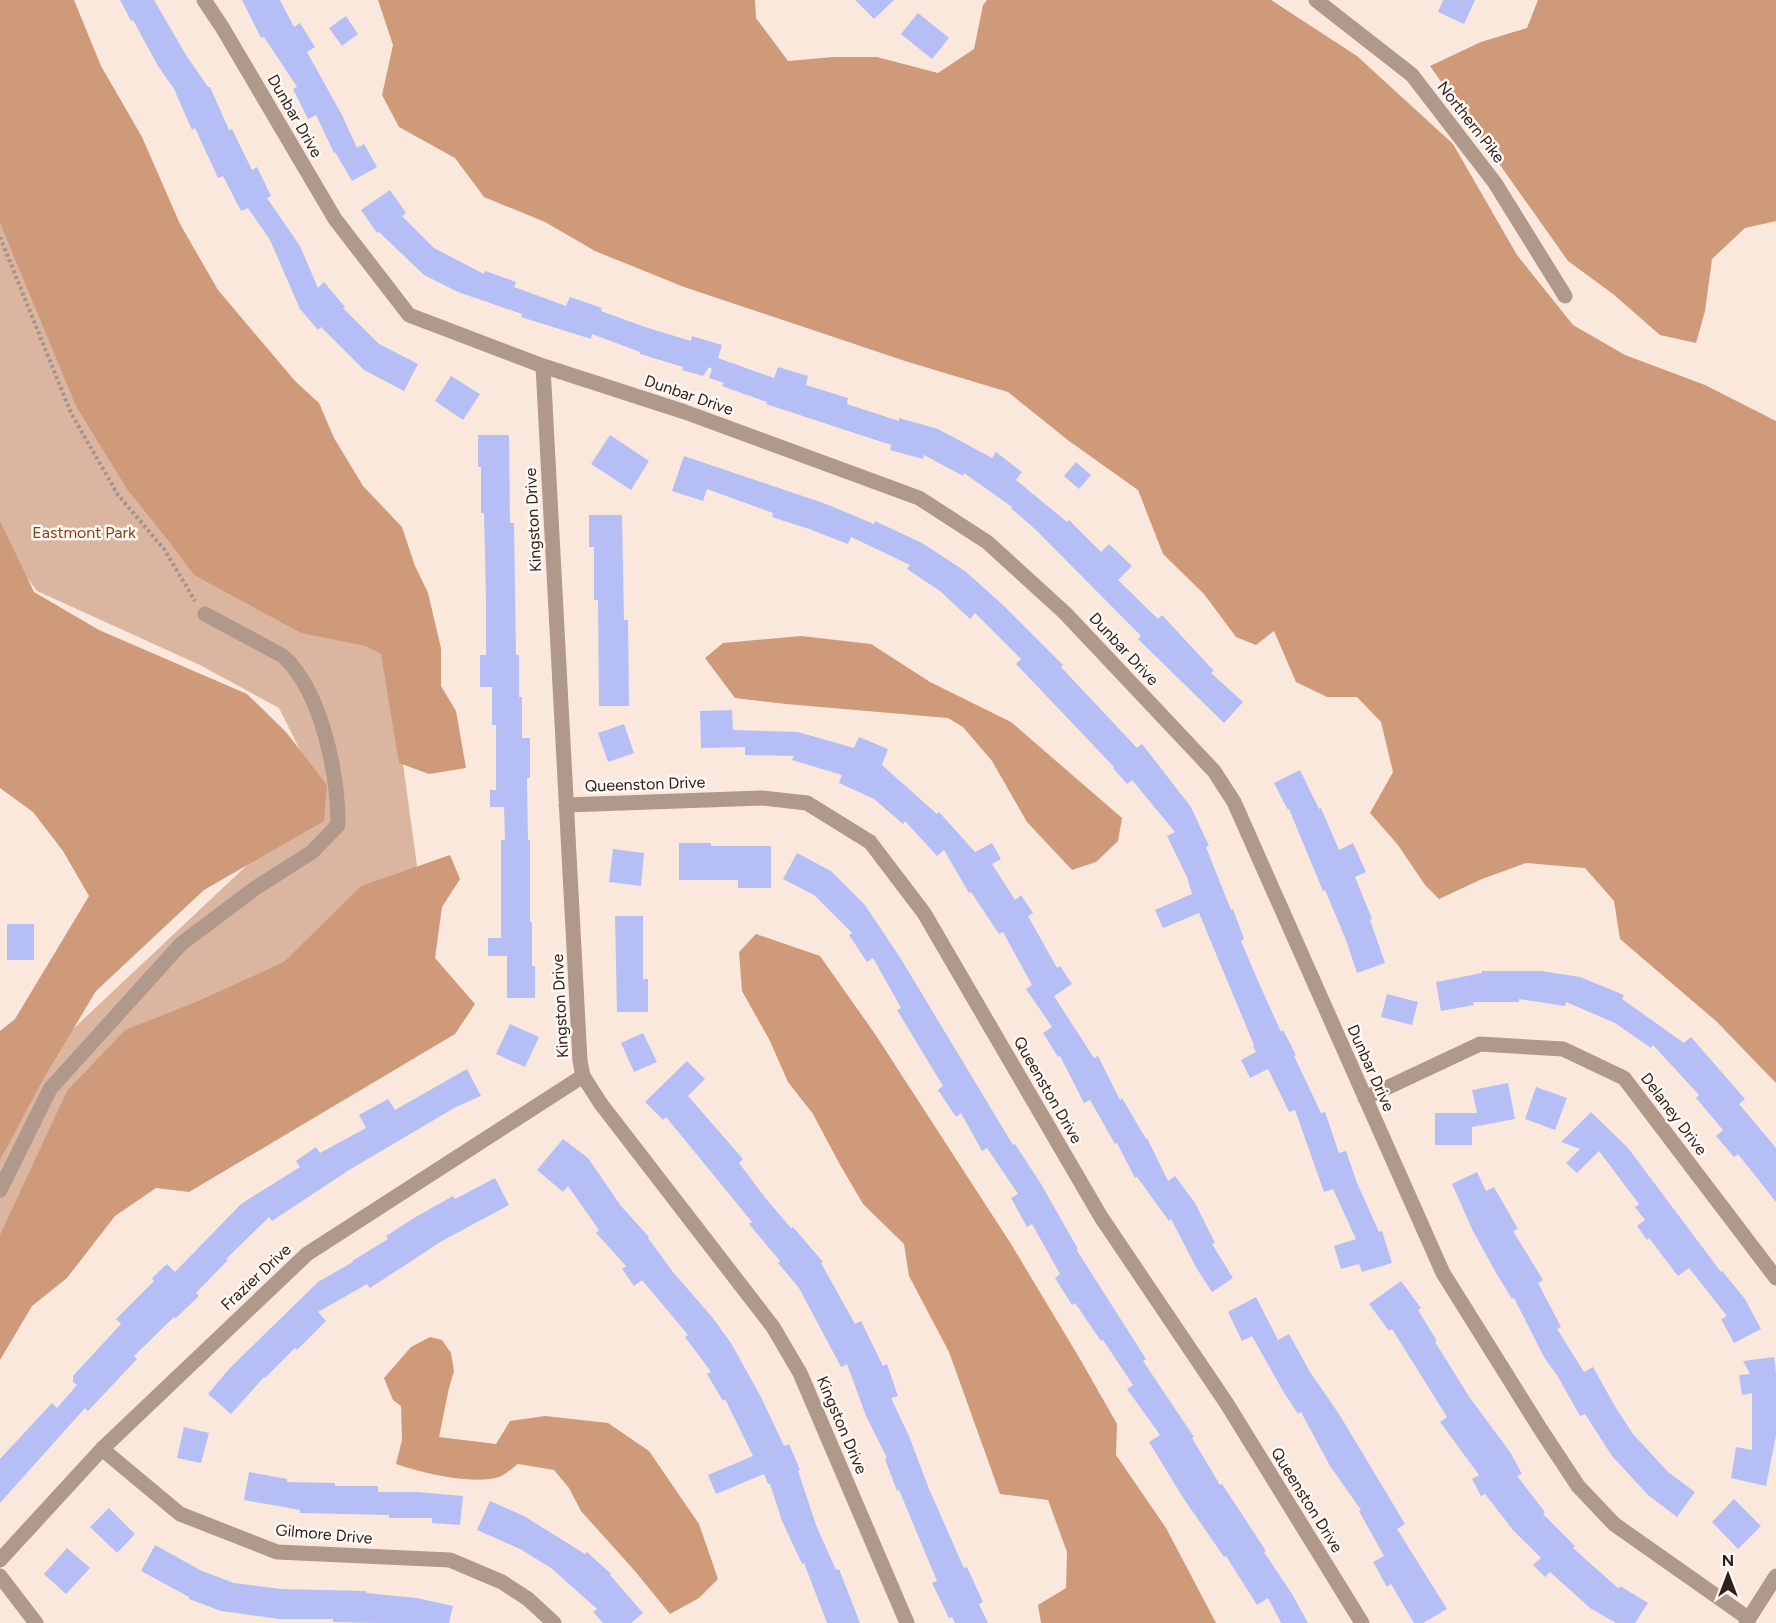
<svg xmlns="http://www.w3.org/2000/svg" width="1776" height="1623" font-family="Figtree,sans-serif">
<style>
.green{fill:#dab59f}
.forest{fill:#cf9a79}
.building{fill:#b5bff6}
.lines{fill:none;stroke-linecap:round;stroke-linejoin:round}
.path{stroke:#a3938a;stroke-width:4;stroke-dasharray:3 3;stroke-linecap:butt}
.minor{stroke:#b0988a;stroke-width:15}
.labels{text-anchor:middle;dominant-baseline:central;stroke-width:5;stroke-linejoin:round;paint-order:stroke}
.street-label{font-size:16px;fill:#2d221b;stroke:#fff8f4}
.park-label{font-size:16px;fill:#864310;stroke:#fff8f4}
</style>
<rect width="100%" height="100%" fill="#fbe8dd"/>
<path class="green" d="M0,193L386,640L417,866L0,1253V1128L23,1076L276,838L310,770L279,708L200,665L37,591L0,541Z"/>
<g class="forest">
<path d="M0,0H74L101,66L142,137L180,224L218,290L295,381L319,403L334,438L363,486L402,527L415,566L428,593L441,648V686L456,711L466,768L429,774L399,763L381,654L366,646L301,633L194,575L171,544L127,489L76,406L0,223Z"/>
<path d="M378,0H755L756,18L788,61L833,57H877L938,73L974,49L983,5L987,0H1271L1357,56L1453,144L1517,255L1573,325L1625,355L1705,385L1776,421V1083L1716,1021L1620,939L1614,901L1585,868L1526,863L1482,879L1439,899L1425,885L1398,845L1370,813L1393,772L1381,722L1357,697H1327L1296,682L1274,631L1256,645L1236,637L1204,594L1163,554L1138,490L1069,441L1008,392L905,361L684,287L595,251L545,222L484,197L455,158L399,127L382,95L393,45Z"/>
<path d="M1538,0H1776V221L1745,228L1712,259L1705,311L1696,343L1660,335L1613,294L1568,261L1430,66L1481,42L1527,28Z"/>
<path d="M0,521L34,592L99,630L247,694L286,732L327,785L324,821L204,890L96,991L45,1076L0,1160V1031L15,1019L89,896L63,851L33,812L0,788Z"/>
<path d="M801,636L871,644L930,682L1011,722L1122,818L1118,841L1096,862L1072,870L1027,822L992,761L963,727L948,718L786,704L735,698L705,658L723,643Z"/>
<path d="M450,855L460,879L442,907L435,958L475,1004L455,1034L189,1192L156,1188L115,1216L67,1278L32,1306L0,1360V1235L67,1091L125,1030L196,1002L284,962L361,886Z"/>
<path d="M756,934L820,956L875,1034L1011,1244L1080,1359L1117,1424L1116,1455L1166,1528L1216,1623H1041L1038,1605L1066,1588L1067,1552L1048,1500L1000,1494L949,1352L909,1276L904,1244L863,1204L839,1163L813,1114L788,1082L770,1041L742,991L739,952Z"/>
<path d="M430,1337L442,1340L451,1353L454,1371L449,1388L439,1437L496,1444L510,1421L545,1416L608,1423L649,1451L699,1524L718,1579L699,1598L670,1614L634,1570L581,1511L569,1488L554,1470L518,1464C512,1468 505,1475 499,1477C472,1485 422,1473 396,1464L402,1440L401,1406L393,1400L384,1378L411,1347Z"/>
</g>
<g class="building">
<path d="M120,0H154L186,55L208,87H210L229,130L232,129L252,170L257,167L271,196L267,198L300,246L318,288L324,282L345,307L343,308L379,344L418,364L404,391L364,370L321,327L318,330L300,309L270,240L248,208L241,211L223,176L218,178L195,128L192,130L174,89L158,66L133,20L131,21Z"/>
<path d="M242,0H280L294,27L300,23L315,47L307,52L342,115L357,148L364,144L377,167L352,181L335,152L334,153L316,115L308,119L293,89L297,87L264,37L261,38Z"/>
<path d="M855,0H894L874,19Z"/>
<path d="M1443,0H1475L1464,24L1438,12Z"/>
<path d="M918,13L949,38L932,59L901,34Z"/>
<path d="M346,16L358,34L342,46L329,28Z"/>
<path d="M390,190L406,213L402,216L434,248L484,274L485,271L516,282L514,287L566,306L570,297L602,308L601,311L645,327L691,341L692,336L722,345L718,358L774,378L778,367L808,376L806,385L848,398L847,404L899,421V418L938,429L992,458L996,452L1022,472L1016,480L1067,522L1069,520L1101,552L1109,544L1132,566L1118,580L1158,619L1162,615L1214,671L1211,673L1243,702L1224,723L1138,639L1141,636L1037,531L1011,508L1012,507L964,473L963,476L924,455L923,459L890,450L891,445L766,404L767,402L722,386L724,383L709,378L712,369L709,367L703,376L682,370L683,367L640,354V352L592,334L591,339L521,317L522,314L458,292L424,275L379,232L377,233L361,210Z"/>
<path d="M451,376L480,394L463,420L435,401Z"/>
<path d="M478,435H509L510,523H514L516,655H519V697H522V738H530V778H527L528,840H530V922H532V966H535V998H507V956H488V938H501V840H505L504,807H490V790H496V725H492V687H480V655H486V599L484,513H481V467H478Z"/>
<path d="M610,435L649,461L631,490L591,464Z"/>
<path d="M684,456L826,504L874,524L875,521L922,543L965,571L1004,606L1063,665L1061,667L1137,748L1142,744L1191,807L1209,846L1206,847L1231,910L1233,909L1244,939L1241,941L1258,981L1281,1032L1283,1030L1296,1055L1294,1056L1321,1113L1325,1112L1339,1153L1346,1151L1357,1183L1379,1232L1382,1231L1392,1263L1362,1272L1359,1264L1341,1269L1334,1246L1356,1239L1333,1189L1324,1192L1295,1110L1289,1112L1268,1069L1250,1078L1241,1060L1256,1052L1253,1046L1254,1045L1199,913L1163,928L1155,910L1192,894L1187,877L1167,836L1175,832L1132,780L1127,784L1113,768L1114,767L1016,664L1021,659L975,613L970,619L940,591L907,569L910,565L851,537L848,544L809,529L772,517L773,513L707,489L703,501L672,491Z"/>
<path d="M1076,462L1091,475L1079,489L1064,476Z"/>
<path d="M589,515H622L624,620H628L629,706H599L598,600H594V547H589Z"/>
<path d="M732,710L733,730L798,732L854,748L859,737L888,749L882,765L937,814L939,812L975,852L992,843L1001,859L992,864L1015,900L1021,895L1033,913L1028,916L1057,968L1060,966L1072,984L1054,996L1094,1058L1098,1056L1120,1100L1122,1098L1146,1139L1147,1138L1168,1181L1175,1176L1195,1203L1215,1243L1212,1244L1233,1278L1212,1292L1197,1269L1171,1219L1169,1221L1137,1177L1135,1178L1117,1143L1115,1144L1090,1100L1084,1103L1060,1056L1058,1057L1043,1033L1052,1027L1026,989L1032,985L1003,932L999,934L971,892L969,893L944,850L937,856L905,821L903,824L874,799L839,783L842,775L792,760L794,756L745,755V747L701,748L700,711Z"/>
<path d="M624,724L634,753L608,762L598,733Z"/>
<path d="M1300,770L1319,809L1321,808L1339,850L1353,843L1366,872L1355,877L1372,919L1370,920L1385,963L1357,973L1346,940L1325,890L1323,891L1289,809L1288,810L1274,783Z"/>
<path d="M679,843H711V846H771V888H738V880H679Z"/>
<path d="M613,849L644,853L641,886L609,882Z"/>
<path d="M797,853L831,871L865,905L901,959L1013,1145L1015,1144L1041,1184L1078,1249H1076L1146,1359L1143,1361L1194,1437L1192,1438L1220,1485L1222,1484L1266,1551L1264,1552L1292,1594L1308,1623H1281L1268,1598L1257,1605L1226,1556L1224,1557L1182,1496L1149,1442L1160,1435L1127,1389L1133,1385L1103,1340L1101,1341L1075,1303L1072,1305L1055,1278L1060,1274L1032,1224L1027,1227L1011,1198L1018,1194L987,1148L982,1151L961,1113L956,1117L938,1090L943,1086L897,1010L901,1008L873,958L867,962L849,935L852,933L814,895L783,879Z"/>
<path d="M615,916H643V979H648V1012H617Z"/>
<rect x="7" y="924" width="27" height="36"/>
<path d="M1482,971H1542L1580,977L1624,995L1622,999L1684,1043L1691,1037L1745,1099L1739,1104L1776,1148V1202L1738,1154L1734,1157L1716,1136L1723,1130L1696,1098L1699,1095L1653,1045L1651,1048L1615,1023L1566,1002L1565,1006L1519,999V1002H1473L1474,1005L1441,1011L1436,982L1482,973Z"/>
<path d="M1387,994L1418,1002L1412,1025L1381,1017Z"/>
<path d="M510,1024L539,1037L525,1067L496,1054Z"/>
<path d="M643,1033L657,1062L634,1072L621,1043Z"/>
<path d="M687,1061L705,1079L688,1096L743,1159L739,1163L767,1200L791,1228L793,1227L823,1262L821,1263L855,1324L861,1321L883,1366L887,1364L898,1396L891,1398L909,1436L929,1489L964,1568L967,1567L983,1602L979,1604L988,1623H955L952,1617L949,1618L932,1583L937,1581L899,1490L897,1491L885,1459L887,1458L866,1416L847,1364L841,1367L799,1288L778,1263L780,1261L749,1224L752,1222L666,1117L663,1120L645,1102Z"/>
<path d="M467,1069L481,1096L456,1107L349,1170L272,1221L269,1217L226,1259L228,1260L196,1293L199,1296L176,1318L174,1317L134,1356L137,1359L88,1411L85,1408L0,1503V1459L52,1403L57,1408L77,1385L73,1382V1376L121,1324L116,1319L154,1281L152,1278L167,1264L175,1272L241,1204L300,1167L296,1161L316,1147L320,1153L366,1128L359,1115L388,1099L395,1110Z"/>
<path d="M1508,1083L1515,1119L1472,1127V1145H1435V1113H1477L1472,1090Z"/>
<path d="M1536,1087L1567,1098L1555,1130L1525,1119Z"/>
<path d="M1591,1112L1628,1148L1721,1272L1722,1271L1745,1299L1761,1329L1734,1343L1721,1319L1727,1316L1689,1268L1678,1276L1649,1238L1647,1240L1637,1226L1645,1220L1635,1207L1639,1204L1599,1151L1577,1173L1566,1163L1580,1149L1561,1142Z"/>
<path d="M563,1139L588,1158L621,1206L649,1237L648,1238L673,1272L712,1317L731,1343L761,1397L784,1446L789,1444L800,1470L798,1471L816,1525L836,1570L839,1569L860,1623H827L804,1563L802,1564L782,1521L770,1484H768L764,1474L716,1494L708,1475L753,1456L725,1399L723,1401L707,1374L711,1372L685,1337L688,1335L642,1280L634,1286L622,1269L626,1266L596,1233L599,1230L568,1186L563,1192L537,1170Z"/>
<path d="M1477,1172L1486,1191L1494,1187L1518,1229L1513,1231L1543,1280L1538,1283L1561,1327L1557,1329L1584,1372L1593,1367L1616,1408L1633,1434L1668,1472L1695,1492L1677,1517L1648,1495L1612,1456L1585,1414L1580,1416L1558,1377L1544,1357L1514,1298L1512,1299L1495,1271L1473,1231L1452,1184Z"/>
<path d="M495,1178L509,1205L442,1241L370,1288L367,1284L318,1312L326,1321L297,1350L295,1348L265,1378L264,1377L231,1414L208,1394L229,1369L318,1282L353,1262L352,1261L388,1239L386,1236L414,1218L453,1196L455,1199Z"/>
<path d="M1401,1281L1421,1308L1418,1310L1437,1341L1435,1342L1470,1398L1510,1452L1522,1474L1517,1476L1545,1512L1543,1514L1575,1546L1573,1548L1619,1589L1620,1586L1648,1603L1635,1623H1616L1590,1608L1550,1572L1545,1577L1533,1565L1541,1558L1513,1530L1485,1494L1481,1496L1472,1479L1479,1475L1440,1422L1447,1417L1392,1329L1389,1331L1369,1304Z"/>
<path d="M1256,1297L1278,1340L1289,1334L1310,1372L1339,1414L1405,1524L1397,1529L1447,1609L1423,1623H1414L1391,1584L1387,1587L1373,1562L1384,1556L1359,1511L1361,1510L1330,1466L1301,1412L1298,1414L1283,1391L1252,1336L1242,1341L1228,1312Z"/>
<path d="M1774,1357L1776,1373V1435L1766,1486L1731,1478L1736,1447L1752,1450V1393L1742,1395L1739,1375L1750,1374L1743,1361Z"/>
<path d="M184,1427L209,1433L201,1463L177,1458Z"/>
<path d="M249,1472L287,1479V1482L335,1483V1486H378V1492H417L463,1496L460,1525L432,1523V1518H389V1515L300,1513V1510L244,1500Z"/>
<path d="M1734,1499L1761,1526L1738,1549L1712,1522Z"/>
<path d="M490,1501L524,1516L585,1554L587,1552L611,1574L610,1575L643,1613L631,1623H603L593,1612L597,1609L551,1568L520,1549L477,1530Z"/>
<path d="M109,1508L135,1534L117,1553L90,1527Z"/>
<path d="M155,1545L202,1571L234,1583L281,1589L366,1591V1593L417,1598L453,1606L449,1623H376L333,1622V1619H279L221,1611L189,1599V1597L141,1571Z"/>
<path d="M67,1548L90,1568L66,1594L44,1574Z"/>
</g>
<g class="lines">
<path class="path" d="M0,237L71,413L118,495L164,549L195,601"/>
<g class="minor">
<path d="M204,0L222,27L335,219L409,315L543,366L685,412L919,498L987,542L1065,613L1214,771L1234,802L1443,1273L1541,1430L1578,1486L1614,1524L1749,1619"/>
<path d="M1316,0L1412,75L1495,183L1565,296"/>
<path d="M543,366L580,1061L583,1076L601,1104L773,1327L800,1373L907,1623"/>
<path d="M566,805L762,798L807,803L870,842L924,913L1101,1217L1227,1404L1362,1623"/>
<path d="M1365,1098L1480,1044L1563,1049L1624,1078L1776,1278"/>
<path d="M0,1190L50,1089L181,944L254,889L312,852L338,825C338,774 322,692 283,656L205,614"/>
<path d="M102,1449L180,1514L277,1552L450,1560L502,1582L528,1599L554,1623"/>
<path d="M0,1560L102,1449L307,1254L583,1076"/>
<path d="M0,1576L36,1623"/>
<path d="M1746,1623L1776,1576"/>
</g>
</g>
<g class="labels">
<g class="street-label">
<text transform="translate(295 116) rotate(60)">Dunbar Drive</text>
<text transform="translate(1471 122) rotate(52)">Northern Pike</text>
<text transform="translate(689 395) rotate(19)">Dunbar Drive</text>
<text transform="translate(533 520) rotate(-93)">Kingston Drive</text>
<text transform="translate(1124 649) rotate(47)">Dunbar Drive</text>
<text transform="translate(645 784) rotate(-2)">Queenston Drive</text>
<text transform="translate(560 1006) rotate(-93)">Kingston Drive</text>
<text transform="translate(1371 1068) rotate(66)">Dunbar Drive</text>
<text transform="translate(1048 1090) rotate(60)">Queenston Drive</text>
<text transform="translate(1674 1114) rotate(53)">Delaney Drive</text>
<text transform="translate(256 1277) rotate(-43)">Frazier Drive</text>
<text transform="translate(842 1425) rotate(67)">Kingston Drive</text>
<text transform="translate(1307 1500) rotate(58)">Queenston Drive</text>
<text transform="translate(324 1534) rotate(5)">Gilmore Drive</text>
</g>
<g class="park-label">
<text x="84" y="532">Eastmont Park</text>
</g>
</g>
<g transform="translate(1728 1575)" stroke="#fff8f4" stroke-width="4.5" paint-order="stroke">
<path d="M0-4.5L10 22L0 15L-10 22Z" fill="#2d221b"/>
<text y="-9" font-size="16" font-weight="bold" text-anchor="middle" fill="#2d221b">N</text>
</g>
</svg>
